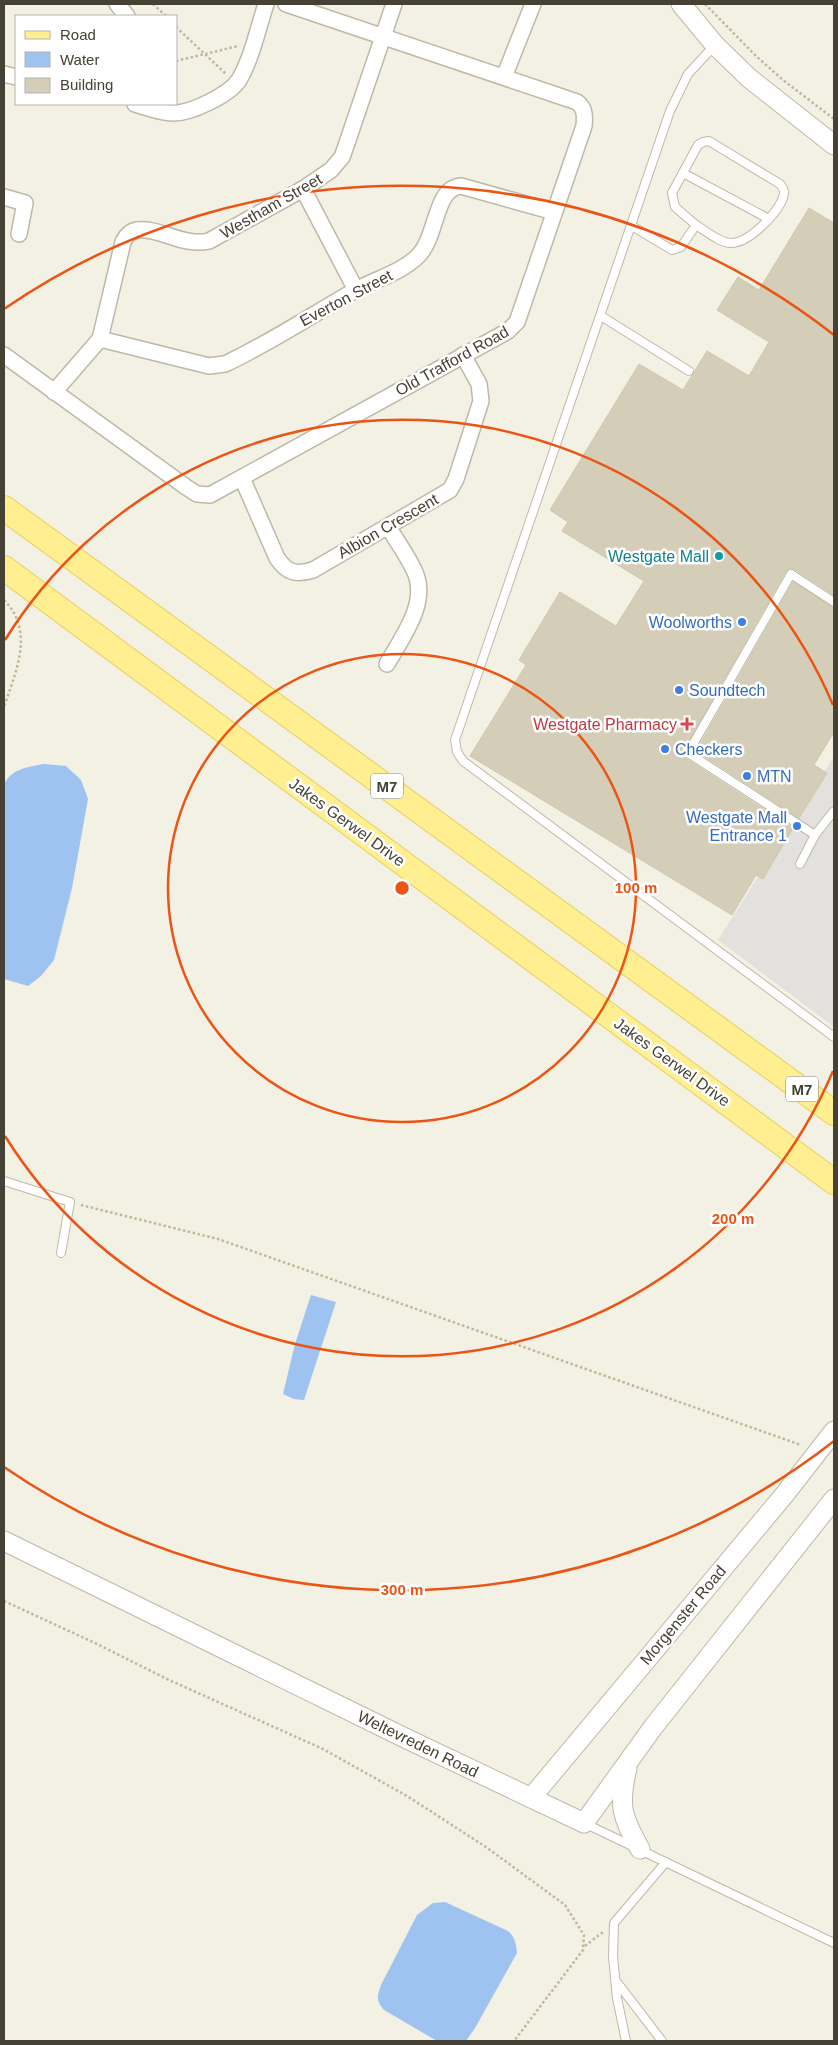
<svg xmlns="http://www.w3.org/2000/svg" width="838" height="2045" font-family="Helvetica,sans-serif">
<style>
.parking{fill:#e3e1dd}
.water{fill:#9ec3f1}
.building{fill:#d4ceb9;stroke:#cfc7ac}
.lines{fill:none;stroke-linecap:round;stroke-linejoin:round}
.service-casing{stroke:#beb9a7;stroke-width:10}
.minor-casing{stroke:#beb9a7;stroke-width:18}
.tertiary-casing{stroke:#beb9a7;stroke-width:21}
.primary-casing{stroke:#e6d15f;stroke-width:26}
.path{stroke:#c0b897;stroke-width:2.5;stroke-dasharray:2.5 2.5;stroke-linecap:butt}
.service{stroke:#fff;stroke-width:8}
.minor{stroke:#fff;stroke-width:15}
.tertiary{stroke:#fff;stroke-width:19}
.primary{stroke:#ffef91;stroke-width:24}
.ring{fill:none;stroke:#ec5413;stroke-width:2.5}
.culture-dot{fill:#0f9aa8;stroke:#fff;stroke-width:2}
.shop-dot{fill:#3f7fe0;stroke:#fff;stroke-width:2}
.health-dot{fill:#e0444e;stroke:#fff;stroke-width:2}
.labels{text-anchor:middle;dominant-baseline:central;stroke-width:5;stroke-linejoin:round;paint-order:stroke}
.shield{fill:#fff;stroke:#7d7a71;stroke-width:1}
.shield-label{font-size:15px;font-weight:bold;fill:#454134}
.street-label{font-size:16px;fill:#454134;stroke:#fff}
.culture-label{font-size:16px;fill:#0d838f;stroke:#fff;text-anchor:end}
.shop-label{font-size:16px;fill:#366cbe;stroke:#fff;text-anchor:start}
.health-label{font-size:16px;fill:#be3a42;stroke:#fff;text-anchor:end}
.centre{fill:#ec5413;stroke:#fff;stroke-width:2.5}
.ring-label{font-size:15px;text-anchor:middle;font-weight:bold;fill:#ec5413;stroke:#fff;stroke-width:5;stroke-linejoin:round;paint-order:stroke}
</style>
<rect width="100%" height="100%" fill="#f3f0e4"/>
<path class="parking" d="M834,756V1027L718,940Z"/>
<g class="water">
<path d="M44,764L66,766L81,780L88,799L72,888L54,960L41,976L28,986L4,979V785C10,769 28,767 44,764Z"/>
<path d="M311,1295L336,1302L304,1400L294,1399L283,1394L295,1344Z"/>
<path d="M445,1902L508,1931C515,1937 516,1944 517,1953L475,2028L466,2041H437L384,2010C376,2001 377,1996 381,1985L417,1915L433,1903Z"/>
</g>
<g class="building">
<path d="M809,208L834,223V595L794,569L791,568L786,571L683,751L685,758L793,828L763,879L756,875L732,915L470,756L526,665L519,660L560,592L616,626L644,581L562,531L568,522L550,510L639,364L683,390L707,351L749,376L769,342L717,310L738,277L759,290Z"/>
<path d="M793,582L834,608V732L814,765L827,773L799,818L696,751Z"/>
</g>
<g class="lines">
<defs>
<g id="service">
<path d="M714,46L688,74L670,111L455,740L457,752L463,761L834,1037"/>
<path d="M683,173L769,219"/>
<path d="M632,226L672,250L681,247L696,225L675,207L672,193L698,145L703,142L709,141L780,184C782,187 785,190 784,194C781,211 749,243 731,243C720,243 706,231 696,225"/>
<path d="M601,316L689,371"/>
<path d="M815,835L688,753L791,574L834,602"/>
<path d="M800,864L815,835L833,812"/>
<path d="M4,1181L70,1202L61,1253"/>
<path d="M584,1823L834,1943"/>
<path d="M616,1981L662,2041"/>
<path d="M626,2041L617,1998L613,1956L614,1923L666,1862"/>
</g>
<g id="minor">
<path d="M117,4L127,16"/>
<path d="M4,74L16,77"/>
<path d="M504,77L533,4"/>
<path d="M135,104C146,107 160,113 172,113C190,114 229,95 239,80C252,58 258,28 266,4"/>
<path d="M303,189L356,290"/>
<path d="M4,197L25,203L19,234"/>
<path d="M100,339L209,366L225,364C270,343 312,315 354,291C375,279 401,273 418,256C438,236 434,188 461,186L554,212"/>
<path d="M4,355L186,487L197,494L210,495L508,331L517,322L584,126C585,116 585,108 577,102L286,4"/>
<path d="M54,392L100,339L123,242C126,236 130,231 137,230C159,227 183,247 209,241L303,189L331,170L342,157L347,143L394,4"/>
<path d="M242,478L277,558C287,573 296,575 313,570L450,490L456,479L481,401L479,384L463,355"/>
<path d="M387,664C402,637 430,602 414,570C407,555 397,541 388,527"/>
</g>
<g id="tertiary">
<path d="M681,4L715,45L749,78L834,145"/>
<path d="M4,1541L403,1737L584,1823L654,1726L834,1499"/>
<path d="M627,1768C618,1806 622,1817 640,1849"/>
<path d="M531,1798L785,1494L834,1431"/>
</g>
<g id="primary">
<path d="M4,508L834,1113"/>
<path d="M4,568L834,1182"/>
</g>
</defs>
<use href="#service" class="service-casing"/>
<use href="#minor" class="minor-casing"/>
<use href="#tertiary" class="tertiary-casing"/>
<use href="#primary" class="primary-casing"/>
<g class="path">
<path d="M153,4L166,16"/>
<path d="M705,4L756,56L783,80L834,119"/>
<path d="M176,27L226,74"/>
<path d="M176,61L238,46"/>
<path d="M4,600C35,631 16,671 4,707"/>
<path d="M81,1205L218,1239L801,1445"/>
<path d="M4,1601L95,1643L169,1680L323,1749L407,1796L486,1847L565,1905L584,1935L583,1950L514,2041"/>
<path d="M585,1946L603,1932"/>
</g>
<use href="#service" class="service"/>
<use href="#minor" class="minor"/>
<use href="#tertiary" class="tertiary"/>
<use href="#primary" class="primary"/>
</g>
<g class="ring">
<circle cx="402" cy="888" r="234"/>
<path d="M833 1071A468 468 0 0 1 5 1136M5 640A468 468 0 0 1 833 705"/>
<path d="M834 1441A702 702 0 0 1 4 1467M4 309A702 702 0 0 1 834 335"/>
</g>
<circle class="culture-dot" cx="719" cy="556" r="5"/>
<g class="shop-dot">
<circle cx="742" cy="622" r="5"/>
<circle cx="679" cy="690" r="5"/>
<circle cx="665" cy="749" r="5"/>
<circle cx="747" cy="776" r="5"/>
<circle cx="797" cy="826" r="5"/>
</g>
<path class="health-dot" d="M684.5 716.5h5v5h5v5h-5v5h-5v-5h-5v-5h5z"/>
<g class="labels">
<g class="shield">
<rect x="371" y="773.5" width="32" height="25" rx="4"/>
<rect x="786" y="1076.5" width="32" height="25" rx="4"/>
</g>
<g class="shield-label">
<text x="387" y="786">M7</text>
<text x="802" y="1089">M7</text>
</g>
<g class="street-label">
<text transform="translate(271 206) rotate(-30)">Westham Street</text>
<text transform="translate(346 298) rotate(-28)">Everton Street</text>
<text transform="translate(452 361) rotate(-29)">Old Trafford Road</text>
<text transform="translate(388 526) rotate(-30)">Albion Crescent</text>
<text transform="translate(347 822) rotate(36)">Jakes Gerwel Drive</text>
<text transform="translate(672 1062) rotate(36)">Jakes Gerwel Drive</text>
<text transform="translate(683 1615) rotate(-50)">Morgenster Road</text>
<text transform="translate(418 1744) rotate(26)">Weltevreden Road</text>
</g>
<g class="culture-label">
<text x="709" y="556">Westgate Mall</text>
</g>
<g class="shop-label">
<text x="732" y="622" text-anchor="end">Woolworths</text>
<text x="689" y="690">Soundtech</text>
<text x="675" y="749">Checkers</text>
<text x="757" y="776">MTN</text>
<text x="787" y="817" text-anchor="end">Westgate Mall<tspan x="787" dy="18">Entrance 1</tspan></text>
</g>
<g class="health-label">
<text x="677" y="724">Westgate Pharmacy</text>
</g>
</g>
<circle cx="402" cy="888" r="8" class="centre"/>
<g class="ring-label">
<text x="636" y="893">100 m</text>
<text x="733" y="1224">200 m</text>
<text x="402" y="1595">300 m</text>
</g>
<rect width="838" height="2045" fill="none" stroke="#454134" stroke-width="10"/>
<rect x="15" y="15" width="162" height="90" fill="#ffffff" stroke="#b5b3ae"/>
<rect x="25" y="31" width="25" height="8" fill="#ffef91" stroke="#b5b3ae"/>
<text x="60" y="40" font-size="15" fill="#454134">Road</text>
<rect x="25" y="52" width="25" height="15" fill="#9ec3f1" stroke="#b5b3ae"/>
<text x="60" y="65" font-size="15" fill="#454134">Water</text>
<rect x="25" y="78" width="25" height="15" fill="#d4ceb9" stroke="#b5b3ae"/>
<text x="60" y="90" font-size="15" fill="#454134">Building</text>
</svg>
